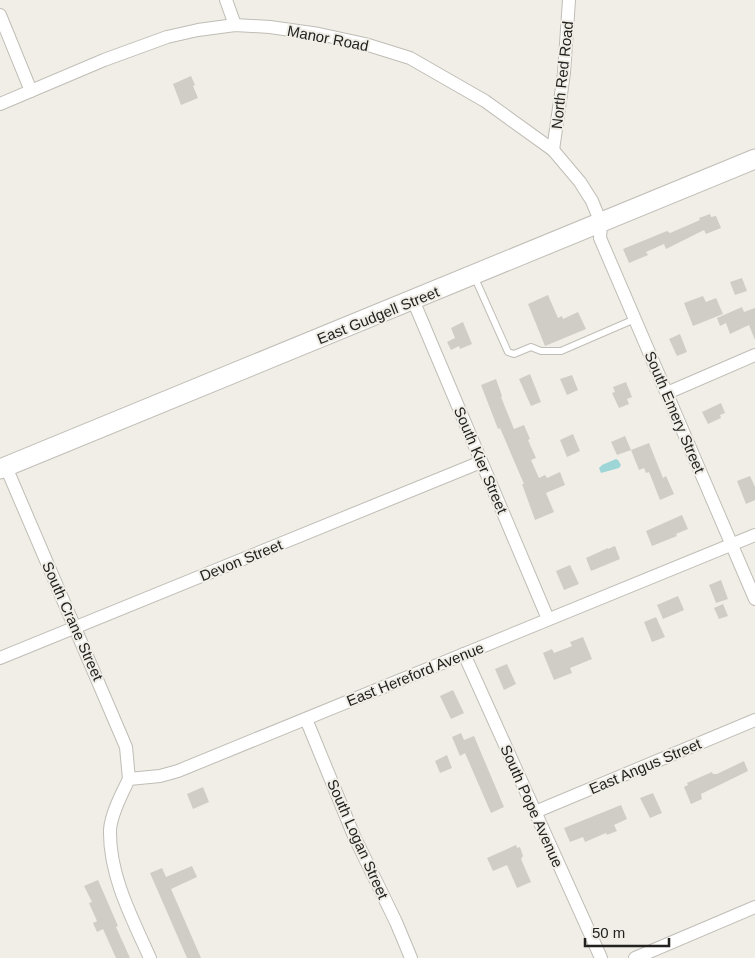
<svg xmlns="http://www.w3.org/2000/svg" width="755" height="958" font-family="Helvetica,sans-serif">
<style>
.water{fill:#9ed5d7}
.building{fill:#d0cdc6}
.lines{fill:none;stroke-linecap:round;stroke-linejoin:round}
.lane-casing{stroke:#c0bdb6;stroke-width:8}
.street-casing{stroke:#c0bdb6;stroke-width:14}
.secondary-casing{stroke:#c0bdb6;stroke-width:21}
.lane{stroke:#fff;stroke-width:6}
.street{stroke:#fff;stroke-width:12}
.secondary{stroke:#fff;stroke-width:19}
.labels{text-anchor:middle;dominant-baseline:central;stroke-width:4;stroke-linejoin:round;paint-order:stroke}
.street-label{font-size:15px;fill:#23221f;stroke:#f0eee7}
</style>
<rect width="100%" height="100%" fill="#f0eee7"/>
<path class="water" d="M616,459L618,460L621,465L619,468L601,473L599,468L602,465Z"/>
<g class="building">
<path d="M191,76L195,85L193,86L198,98L181,105L173,84Z"/>
<path d="M710,214L711,217L716,216L721,228L706,234L704,230L666,249L664,244L646,252L648,255L629,263L623,249L667,231L670,233L700,220L699,218Z"/>
<path d="M742,278L747,291L735,295L730,282Z"/>
<path d="M548,295L558,318L562,316L563,319L578,312L586,329L545,346L528,304Z"/>
<path d="M703,296L706,302L716,298L723,314L693,326L684,303Z"/>
<path d="M742,307L744,312L755,308V340L749,325L730,334L726,323L720,326L717,318Z"/>
<path d="M463,322L472,344L460,349L459,346L451,350L447,342L455,338L451,328Z"/>
<path d="M680,334L687,352L677,356L669,339Z"/>
<path d="M530,374L541,402L531,406L519,379Z"/>
<path d="M572,375L578,390L567,395L560,379Z"/>
<path d="M496,379L502,396L501,397L514,429L524,425L530,439L528,440L536,458L531,460L539,478L545,475L547,478L560,472L565,485L546,493L554,512L535,520L522,484H524L500,428L498,429L481,385Z"/>
<path d="M626,382L632,397L627,399L629,404L619,408L612,393L615,392L613,387Z"/>
<path d="M721,403L725,413L720,415L721,418L708,424L702,412Z"/>
<path d="M573,434L580,451L567,457L560,440Z"/>
<path d="M625,436L631,450L617,455L611,442Z"/>
<path d="M649,443L663,478L666,476L674,494L660,500L649,472L646,473L644,468L639,470L631,450Z"/>
<path d="M750,476L755,487V500L746,504L737,481Z"/>
<path d="M682,515L688,529L676,534L677,536L652,546L646,531Z"/>
<path d="M615,546L620,559L591,571L586,558L608,548V549Z"/>
<path d="M570,565L579,584L564,590L556,571Z"/>
<path d="M721,580L728,599L716,603L709,585Z"/>
<path d="M678,596L684,610L663,619L657,605Z"/>
<path d="M723,604L728,616L719,619L714,608Z"/>
<path d="M656,617L665,637L652,642L644,622Z"/>
<path d="M583,637L592,659L570,668L572,673L554,680L543,653L552,649L554,653L572,646L570,642Z"/>
<path d="M507,664L516,684L504,690L495,669Z"/>
<path d="M453,690L464,713L451,719L440,696Z"/>
<path d="M461,733L464,740L474,736L504,807L491,813L465,753L460,756L452,737Z"/>
<path d="M447,755L452,768L440,773L435,761Z"/>
<path d="M744,761L748,771L701,794L702,799L691,804L684,787L688,785L687,783L712,772L713,774H717Z"/>
<path d="M203,787L209,802L193,809L187,794Z"/>
<path d="M653,793L662,813L650,818L640,798Z"/>
<path d="M621,805L627,819L614,825L617,831L607,835L606,833L585,842L583,837L570,842L564,828Z"/>
<path d="M516,845L517,848L520,847L523,856L521,859L531,882L517,888L507,865L493,871L487,858Z"/>
<path d="M192,866L197,877L171,889L201,958H187L150,873L162,868L166,877Z"/>
<path d="M98,880L118,926L116,927L130,958H116L103,929L97,932L93,923L97,921L89,903L92,902L84,886Z"/>
</g>
<g class="lines">
<defs>
<path id="lane" d="M474,276L508,352L514,354L531,347L541,351H561L635,319"/>
<g id="street">
<path d="M226,0L235,25"/>
<path d="M0,15L31,91"/>
<path d="M0,104L104,60L167,37L198,30L235,25L270,27L319,34L365,44L410,58L485,101L553,150L580,182L592,201L601,223L600,238L755,599"/>
<path d="M553,150L564,73L569,0"/>
<path d="M413,300L548,619"/>
<path d="M667,393L755,355"/>
<path d="M6,467L126,747L129,779"/>
<path d="M464,654L601,958"/>
<path d="M0,658L481,462"/>
<path d="M306,719L354,836L396,922L411,958"/>
<path d="M535,812L755,720"/>
<path d="M150,958C132,918 109,875 110,830C111,814 122,793 129,779L160,776L178,771L755,535"/>
<path d="M635,958L755,907"/>
</g>
<path id="secondary" d="M0,469L755,159"/>
</defs>
<use href="#lane" class="lane-casing"/>
<use href="#street" class="street-casing"/>
<use href="#secondary" class="secondary-casing"/>
<use href="#lane" class="lane"/>
<use href="#street" class="street"/>
<use href="#secondary" class="secondary"/>
</g>
<g class="labels">
<g class="street-label">
<text transform="translate(328 38) rotate(11)">Manor Road</text>
<text transform="translate(562 75) rotate(-84)">North Red Road</text>
<text transform="translate(378 315) rotate(-22)">East Gudgell Street</text>
<text transform="translate(675 412) rotate(67)">South Emery Street</text>
<text transform="translate(481 460) rotate(67)">South Kier Street</text>
<text transform="translate(241 560) rotate(-22)">Devon Street</text>
<text transform="translate(73 621) rotate(66)">South Crane Street</text>
<text transform="translate(415 674) rotate(-22)">East Hereford Avenue</text>
<text transform="translate(645 766) rotate(-23)">East Angus Street</text>
<text transform="translate(532 806) rotate(66)">South Pope Avenue</text>
<text transform="translate(358 839) rotate(66)">South Logan Street</text>
</g>
</g>
<path d="M585 938v8h84v-8" fill="none" stroke="#23221f" stroke-width="2.5"/>
<text x="592" y="938" font-size="15" fill="#23221f" stroke="#f0eee7" stroke-width="4" paint-order="stroke">50 m</text>
</svg>
